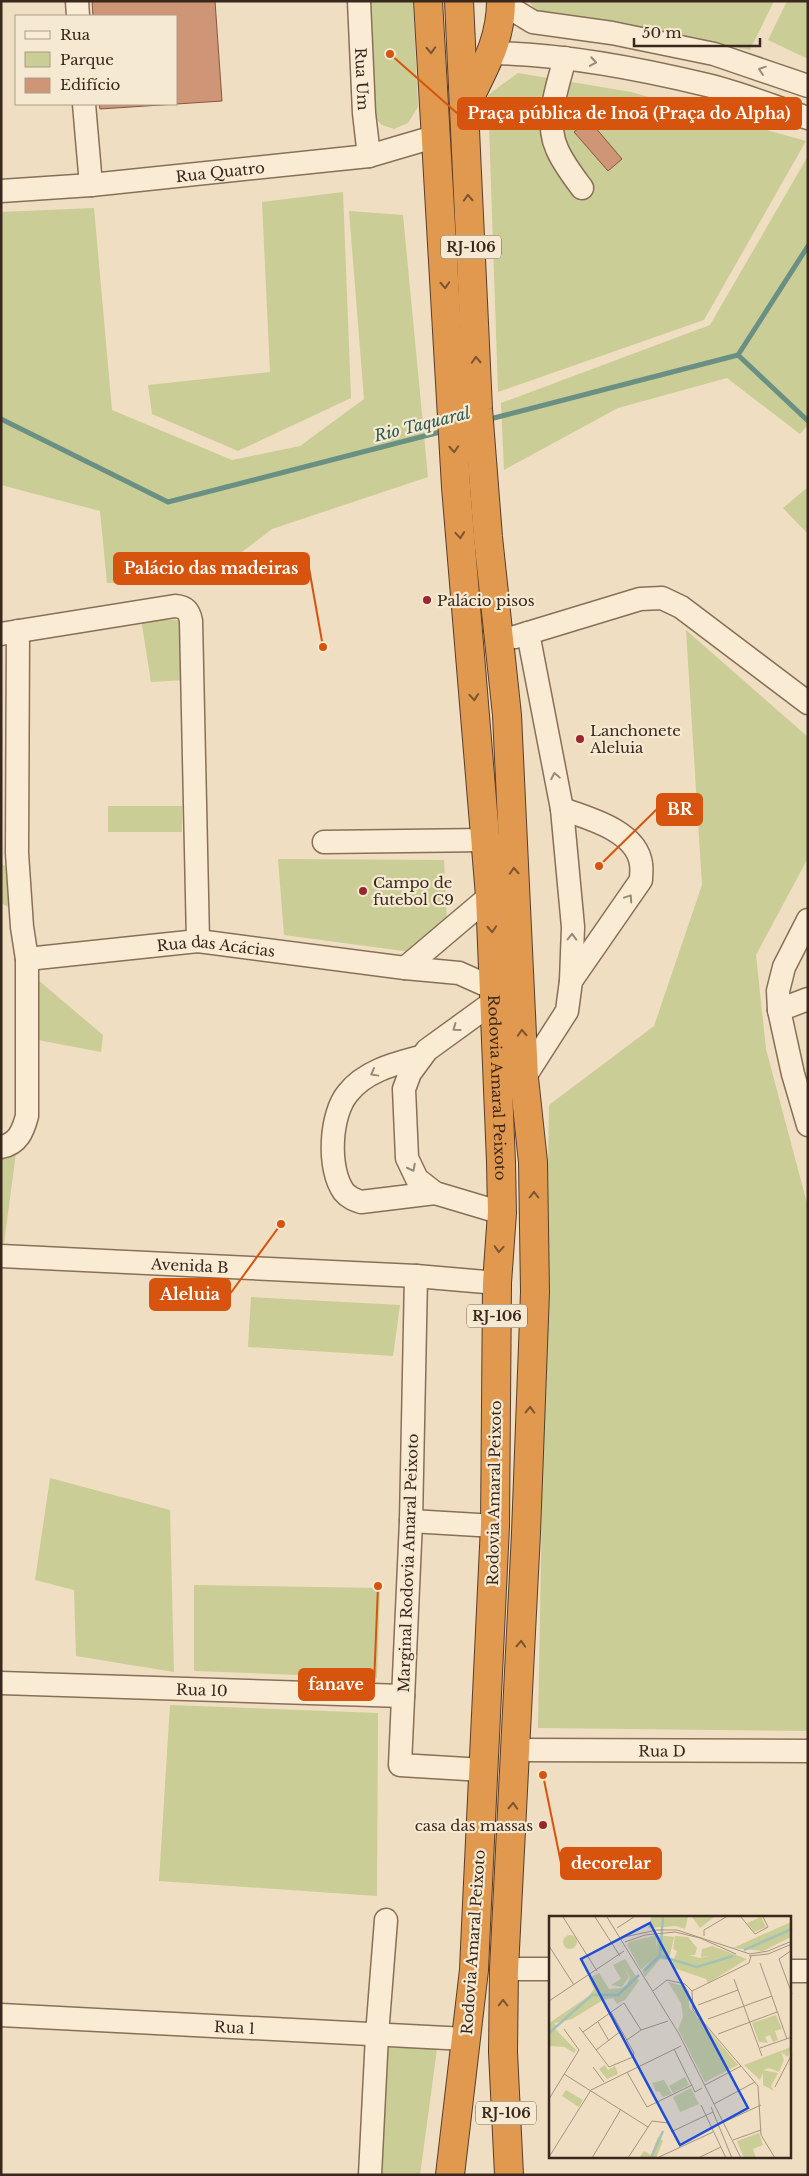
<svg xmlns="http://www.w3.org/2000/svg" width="809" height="2176" font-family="'Libre Baskerville',serif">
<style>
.green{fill:#cacd95}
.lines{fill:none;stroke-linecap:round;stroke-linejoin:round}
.stream{stroke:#6a9084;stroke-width:5}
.building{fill:#ce9576;stroke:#89563d}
.minor-casing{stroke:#896f58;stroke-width:25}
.highway-casing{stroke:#573e2c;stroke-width:30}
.minor{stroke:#faecd4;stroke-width:22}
.highway{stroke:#e1984f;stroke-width:28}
.oneway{stroke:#7c5531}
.oneway2{stroke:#998a78}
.poi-dot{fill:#9a262e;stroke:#f6e9d1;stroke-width:2}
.labels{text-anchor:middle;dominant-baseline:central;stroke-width:4.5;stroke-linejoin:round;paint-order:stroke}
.shield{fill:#f6e9d1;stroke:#716253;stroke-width:1}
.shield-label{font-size:14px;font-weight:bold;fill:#38281d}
.street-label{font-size:15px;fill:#38281d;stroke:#f6e9d1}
.poi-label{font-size:15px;fill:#38281d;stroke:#f6e9d1;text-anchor:start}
.water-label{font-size:16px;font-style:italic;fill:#2b5953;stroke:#f6e9d1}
.inset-river{fill:none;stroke:#a4c1b7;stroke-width:2.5}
.inset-road{fill:none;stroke:#a6957f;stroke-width:1}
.view{fill:#1d4ed8;fill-opacity:0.15;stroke:#1d4ed8;stroke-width:2.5}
.inset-edge{fill:none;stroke:#38281d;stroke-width:2.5}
.leader{fill:none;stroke:#d6540e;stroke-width:2}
.callout-dot{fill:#d6540e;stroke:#f6e9d1;stroke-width:2}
.callout{fill:#d6540e;stroke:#d6540e;stroke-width:2}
.callout-label{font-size:16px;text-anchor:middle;font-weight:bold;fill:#fff}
</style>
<rect width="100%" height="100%" fill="#efdec1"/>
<g class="green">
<path d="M360,1H413L418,107L408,123L394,129L382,125L368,111Z"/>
<path d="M529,1H774L750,50L536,11Z"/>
<path d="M787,1H808V59L768,40Z"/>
<path d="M518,73L631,92L806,141L704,320L498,392L488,95Z"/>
<path d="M808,156V425L800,434L727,378L618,408L504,470L501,403L710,325Z"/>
<path d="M343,192L351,398L238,451L152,414L148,385L270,372L262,202Z"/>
<path d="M94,208L112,410L232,460L300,446L364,399L349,211L403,215L428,477L272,529L204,581L107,583L100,511L1,485V212Z"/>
<path d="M808,487V534L783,508Z"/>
<path d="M141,619L180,620L185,680L151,682Z"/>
<path d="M686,630L808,737V858L756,955L766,1049L808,1207V1731L538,1728L549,1105L654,1026L702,885Z"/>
<rect x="108" y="806" width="74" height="26"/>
<path d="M278,859L444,860L447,923L411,952L284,935Z"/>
<path d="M1,864L13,869L14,910L1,903Z"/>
<path d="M38,980L103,1035L101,1052L38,1040Z"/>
<path d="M16,1153L4,1243H1V1154Z"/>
<path d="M251,1297L400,1305L393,1356L248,1347Z"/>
<path d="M50,1478L170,1510L174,1672L76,1656L74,1590L35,1580Z"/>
<path d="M194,1585L380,1588L377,1678L194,1671Z"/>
<path d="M170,1705L378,1713L377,1896L159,1881Z"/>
<path d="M386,2047L437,2049L420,2175H381Z"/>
</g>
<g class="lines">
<g class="stream">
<path d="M738,355L808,421"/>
<path d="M1,419L168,502L444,431"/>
<path d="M486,420L738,355L808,246"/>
</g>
</g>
<g class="building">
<path d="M92,1H215L222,101L100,109L99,104H176V16H93Z"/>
<path d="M589,120L622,159L608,171L574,132Z"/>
</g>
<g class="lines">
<defs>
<g id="minor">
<path d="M77,1L78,16"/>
<path id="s1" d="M359,1L364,113L369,156"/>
<path d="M503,1L515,11L533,22L612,33L714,54L808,86"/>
<path d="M492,53C564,54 637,68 707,85C741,93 774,107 808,118"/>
<path d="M565,58C558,85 544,121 557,149C563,163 573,176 582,188"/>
<path d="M84,104L91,185"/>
<path id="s2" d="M1,191L91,185L369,156L437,136"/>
<path d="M1,634L175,606C186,607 189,611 191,621L198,941"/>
<path d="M515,637L640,599L662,598L681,607L808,703"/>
<path d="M562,809C588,818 637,831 641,864C642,869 641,875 641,880L571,981"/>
<path d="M324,842L486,840"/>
<path d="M808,920L784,967L778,991L779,1010L793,1074L808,1125"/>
<path id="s3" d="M27,959L198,941L405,968L459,973L495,989"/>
<path d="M405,968L490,896"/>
<path d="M496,1000L427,1050L410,1073L404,1089L407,1158L417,1179L435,1193L502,1213"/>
<path d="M779,1010L808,999"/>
<path d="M420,1057C394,1064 365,1071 348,1093C330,1114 327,1169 344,1192C349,1198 355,1200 361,1202L435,1193"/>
<path d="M524,1078L567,1011L571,981L573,927L562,809L528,633"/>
<path d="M1,1147C18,1144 23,1131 27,1116V959L22,927L17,853L18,631"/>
<path id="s4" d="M1,1256L416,1276L497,1283"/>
<path d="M416,1276L411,1521L400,1765L483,1770"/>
<path d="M411,1521L495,1526"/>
<path id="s5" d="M1,1683L403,1696"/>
<path id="s6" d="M516,1750L808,1751"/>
<path d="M504,1969H550"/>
<path d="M790,1971H808"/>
<path id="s7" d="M1,2015L466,2039"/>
<path d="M370,2175L377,2035L386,1920"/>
</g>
<g id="highway">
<path id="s8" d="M428,1L456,487L490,896L501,1162L502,1213L497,1283L495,1526L476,1925L474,1970L450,2175"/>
<path d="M459,1L478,409L488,537L507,715L524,1078L533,1162L535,1292L526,1533L504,1969L503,2052L509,2175"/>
<path d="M465,107C482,71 501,43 501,1"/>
</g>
</defs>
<use href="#minor" class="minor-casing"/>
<use href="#highway" class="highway-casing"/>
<use href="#minor" class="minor"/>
<use href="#highway" class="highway"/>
</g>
<defs><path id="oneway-chevron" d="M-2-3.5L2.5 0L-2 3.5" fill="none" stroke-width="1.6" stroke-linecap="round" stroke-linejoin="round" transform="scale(1.25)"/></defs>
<g class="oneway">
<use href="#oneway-chevron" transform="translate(431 50) rotate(87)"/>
<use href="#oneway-chevron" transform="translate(468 198) rotate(-93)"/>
<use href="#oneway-chevron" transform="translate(445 285) rotate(87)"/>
<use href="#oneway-chevron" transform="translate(476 360) rotate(-93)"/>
<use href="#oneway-chevron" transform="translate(454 449) rotate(87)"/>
<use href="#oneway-chevron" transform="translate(460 535) rotate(85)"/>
<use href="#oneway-chevron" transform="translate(474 697) rotate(85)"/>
<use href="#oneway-chevron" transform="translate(514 871) rotate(-93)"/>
<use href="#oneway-chevron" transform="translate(492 929) rotate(87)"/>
<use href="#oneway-chevron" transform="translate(522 1033) rotate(-93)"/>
<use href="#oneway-chevron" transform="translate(534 1195) rotate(-90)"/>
<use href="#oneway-chevron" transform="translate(499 1249) rotate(94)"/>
<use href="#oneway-chevron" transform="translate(530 1410) rotate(-88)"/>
<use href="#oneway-chevron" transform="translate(521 1644) rotate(-87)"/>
<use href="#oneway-chevron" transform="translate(513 1806) rotate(-87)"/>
<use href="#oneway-chevron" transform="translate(503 2003) rotate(-90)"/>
</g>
<g class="oneway2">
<use href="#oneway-chevron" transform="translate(593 62) rotate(10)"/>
<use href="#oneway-chevron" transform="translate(762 70) rotate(-161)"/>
<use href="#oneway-chevron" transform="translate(555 776) rotate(-101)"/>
<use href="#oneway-chevron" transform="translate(629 898) rotate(-56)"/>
<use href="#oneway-chevron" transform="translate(572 937) rotate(-89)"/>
<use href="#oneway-chevron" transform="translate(456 1028) rotate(144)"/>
<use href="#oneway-chevron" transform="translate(374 1073) rotate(151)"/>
<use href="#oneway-chevron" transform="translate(412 1168) rotate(63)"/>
</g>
<g class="poi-dot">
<circle cx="427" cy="600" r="5"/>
<circle cx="580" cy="739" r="5"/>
<circle cx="363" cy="891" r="5"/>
<circle cx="543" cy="1825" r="5"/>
</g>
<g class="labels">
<g class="shield">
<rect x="441" y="235.5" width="60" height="23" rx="4"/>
<rect x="467" y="1304.5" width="60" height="23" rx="4"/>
<rect x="476" y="2101.5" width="60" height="23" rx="4"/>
</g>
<g class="shield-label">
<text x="471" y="247">RJ-106</text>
<text x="497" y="1316">RJ-106</text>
<text x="506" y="2113">RJ-106</text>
</g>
<g class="street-label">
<text stroke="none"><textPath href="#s1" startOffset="78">Rua Um</textPath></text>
<text stroke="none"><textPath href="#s2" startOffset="220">Rua Quatro</textPath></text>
<text stroke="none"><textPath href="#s3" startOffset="190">Rua das Acácias</textPath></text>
<text stroke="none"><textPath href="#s8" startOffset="1089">Rodovia Amaral Peixoto</textPath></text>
<text stroke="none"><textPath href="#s4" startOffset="189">Avenida B</textPath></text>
<text transform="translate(494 1493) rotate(-89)">Rodovia Amaral Peixoto</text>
<text transform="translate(408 1563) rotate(-88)">Marginal Rodovia Amaral Peixoto</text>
<text stroke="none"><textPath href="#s5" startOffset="201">Rua 10</textPath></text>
<text stroke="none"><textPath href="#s6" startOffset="146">Rua D</textPath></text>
<text transform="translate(473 1942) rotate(-86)">Rodovia Amaral Peixoto</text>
<text stroke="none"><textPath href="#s7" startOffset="234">Rua 1</textPath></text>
</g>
<g class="poi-label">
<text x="437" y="600">Palácio pisos</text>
<text x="590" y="730">Lanchonete<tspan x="590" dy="17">Aleluia</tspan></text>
<text x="373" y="882">Campo de<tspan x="373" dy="17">futebol C9</tspan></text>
<text x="533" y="1825" text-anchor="end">casa das massas</text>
</g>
<g class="water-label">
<text transform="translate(422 424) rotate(-14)">Rio Taquaral</text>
</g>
</g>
<g transform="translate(549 1916)">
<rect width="242" height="242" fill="#efdec1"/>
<path d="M102,1H139L136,13L127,10L99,12ZM143,1H165L151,12ZM212,1L217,11L205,16L198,7ZM242,6V21L214,35L184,32ZM14 26a7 7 0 1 1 14 0a7 7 0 1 1-14 0ZM107,19V37L108,19L125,21L120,44L111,43L96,61L93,55L103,43L92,54L78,29L80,26ZM126,20L139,21L148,32L146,39H140L151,42L160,40L152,41L153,33L163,30L198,43L159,67L157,63L122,51L128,35L124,33ZM76,43L90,65L76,84L68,88L64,82L54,84L23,103L6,107L7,114L27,134L25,137L16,131L0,130V107L40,80L45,73L40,62L50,57L60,73L73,72L78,68L81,61L74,50L80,61L73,71L62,69L72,63L64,49ZM119,66L135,70L140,75V91L189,149L156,166L129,113L134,101L132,87ZM227,99L233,113L226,115L229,124L224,126L221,119L216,121L219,127L210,126L203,107ZM242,131L239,141L232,136L235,144L230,156L220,152L214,154L229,157L222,170L225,175L214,169V157L211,164L195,149ZM56,149L59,154L66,150L69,158L58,163L50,153ZM136,161L140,169L124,177L120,170ZM115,164L123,178L114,181L110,175L107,176L103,167ZM142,172L150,188L131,196L124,181ZM17,174L34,184L30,191L13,180ZM210,217L214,229L204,233L207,242H195L188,225ZM109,221L114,225L107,242H90L95,235L102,239Z" fill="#cacd95"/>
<path class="inset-river" d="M195,34L243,13M111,40L148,51L184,40M95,55L111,40L114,1M0,117L43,79H69L90,59M102,242L114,215"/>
<path class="inset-road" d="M14,1L48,55M46,1L71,40M58,1L130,118L192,242M192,1L206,18L219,11L214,1M68,12L85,1M155,20V14L177,1M75,21L108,14H128L201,38L219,35L243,25M76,26L96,19L126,16L151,22L187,38M0,30L25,69M243,34L230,43L243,78M200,40L219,38L243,28M211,47L238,123M185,63L213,140M104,75L118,64L136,68L143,75L144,94L209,170L212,219L226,242M143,75L200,47L202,40M0,85L75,35M149,89L189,74M159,103L223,80M49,106L60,125M30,111L60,151L84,141L85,137L62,96M34,116L75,87L92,114M169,118L228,96M78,124L92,114L119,105M211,132L243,121M125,133L146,176L153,172M47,134L72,115M44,151L55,166M78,156L98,191L143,169M15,158L99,211M156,169L192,150M226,171L243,138M0,183L30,134L15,113M165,188L206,166M152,189L177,242M162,191L183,242M175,206L212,189M122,216L164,196M184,224L212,214M0,241L42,174L132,130M110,241L164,216M43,242L72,193M79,242L103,205L119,207L123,215M149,242L172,231"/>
<path class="view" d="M101,7L199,192L131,229L32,43Z"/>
<rect width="242" height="242" class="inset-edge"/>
</g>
<path class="leader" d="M390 54L458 114M323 647L309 568M599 866L657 809M281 1224L230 1294M378 1586L374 1684M543 1775L561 1863"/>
<g class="callout-dot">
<circle cx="390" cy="54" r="5"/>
<circle cx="323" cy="647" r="5"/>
<circle cx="599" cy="866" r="5"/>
<circle cx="281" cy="1224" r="5"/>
<circle cx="378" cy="1586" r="5"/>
<circle cx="543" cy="1775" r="5"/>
</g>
<g class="callout">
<rect x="458" y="98" width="343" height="31" rx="5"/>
<rect x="114" y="553" width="195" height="31" rx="5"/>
<rect x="657" y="794" width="45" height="31" rx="5"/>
<rect x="150" y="1279" width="80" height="31" rx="5"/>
<rect x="299" y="1669" width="75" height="31" rx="5"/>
<rect x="561" y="1848" width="100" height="31" rx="5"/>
</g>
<g class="callout-label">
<text x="629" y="119">Praça pública de Inoã (Praça do Alpha)</text>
<text x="211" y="574">Palácio das madeiras</text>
<text x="680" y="815">BR</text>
<text x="190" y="1300">Aleluia</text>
<text x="336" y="1690">fanave</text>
<text x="611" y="1869">decorelar</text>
</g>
<rect width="809" height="2176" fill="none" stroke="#38281d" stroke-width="5"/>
<rect x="15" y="15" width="162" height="90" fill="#f6e9d1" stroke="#aa9c89"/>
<rect x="25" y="31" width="25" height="8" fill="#faecd4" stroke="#aa9c89"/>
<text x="60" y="40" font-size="15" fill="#38281d">Rua</text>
<rect x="25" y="52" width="25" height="15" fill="#cacd95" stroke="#aa9c89"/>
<text x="60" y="65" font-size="15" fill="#38281d">Parque</text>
<rect x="25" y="78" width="25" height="15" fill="#ce9576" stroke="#aa9c89"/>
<text x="60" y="90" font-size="15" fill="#38281d">Edifício</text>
<path d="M634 38v8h126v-8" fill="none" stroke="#38281d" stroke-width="2.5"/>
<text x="642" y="38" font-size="15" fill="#38281d" stroke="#f6e9d1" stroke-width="4" paint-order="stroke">50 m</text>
</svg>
